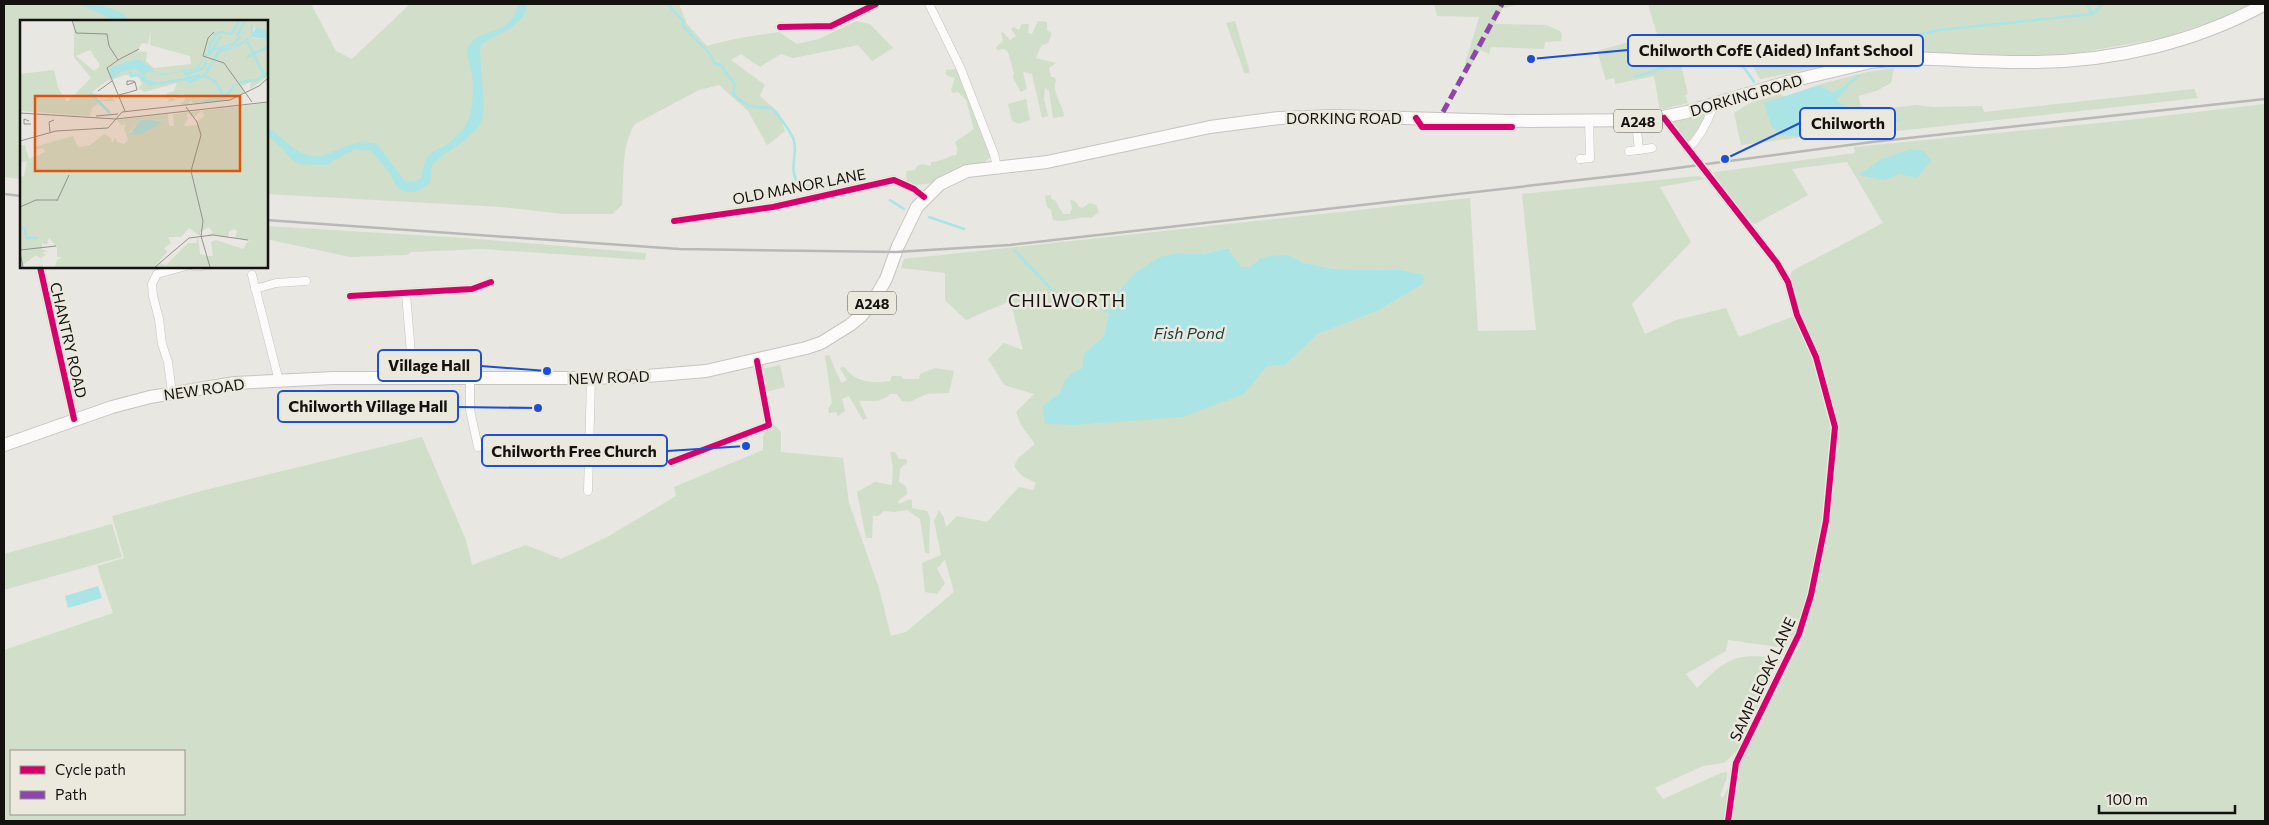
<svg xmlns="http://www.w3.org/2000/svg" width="2269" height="825" font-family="Commissioner,sans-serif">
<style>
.green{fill:#d1deca;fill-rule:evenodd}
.water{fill:#aae4e5}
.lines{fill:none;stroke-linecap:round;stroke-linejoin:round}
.stream{stroke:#aae4e5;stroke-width:2.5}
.minor-casing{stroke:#c5c4c0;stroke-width:9}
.primary-casing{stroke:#c5c4c0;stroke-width:14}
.minor{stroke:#fcfbfa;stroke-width:8}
.primary{stroke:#fcfbfa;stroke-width:12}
.rail{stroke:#b8b8b7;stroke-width:2.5}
.quiet{stroke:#8e44ad;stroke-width:5;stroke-dasharray:10 5;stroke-linecap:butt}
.cycleway-casing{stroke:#ebe9de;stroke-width:9}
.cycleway{stroke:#d6006c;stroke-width:6}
.labels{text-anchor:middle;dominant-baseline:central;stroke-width:5;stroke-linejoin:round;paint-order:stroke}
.shield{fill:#ebe9de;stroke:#54524d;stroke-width:1}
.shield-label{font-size:14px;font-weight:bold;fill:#13120f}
.street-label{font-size:15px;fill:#13120f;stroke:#ebe9de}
.water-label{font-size:16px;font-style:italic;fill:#173f42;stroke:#ebe9de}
.quarter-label{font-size:18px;letter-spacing:1px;fill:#13120f;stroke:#ebe9de}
.inset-river{fill:none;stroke:#aae4e5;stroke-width:2.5}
.inset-road{fill:none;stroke:#93928d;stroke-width:1}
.view{fill:#dd550c;fill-opacity:0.15;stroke:#dd550c;stroke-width:2.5}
.inset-edge{fill:none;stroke:#13120f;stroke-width:2.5}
.leader{fill:none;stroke:#1d4ed8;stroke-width:2}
.callout-dot{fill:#1d4ed8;stroke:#ebe9de;stroke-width:2}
.callout{fill:#ebe9de;stroke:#1d4ed8;stroke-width:2}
.callout-label{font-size:16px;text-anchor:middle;font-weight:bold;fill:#13120f}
</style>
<rect width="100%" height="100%" fill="#e8e7e1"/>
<g class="green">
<path d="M4,4H311L336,51L352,59L410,4H679L687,24L707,46C730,39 754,36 779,32L797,44L819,39L856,21L870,24L893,48L872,61L858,45L793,58L781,54L760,67L741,54L731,60L765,85L760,96L779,113L785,131L767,145L748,111L719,85L699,90L635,124C621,145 624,179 622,205L612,214H563L501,207L266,194V21H21V179L4,177Z"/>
<path d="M1434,4H1520L1503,8L1495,24L1546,25L1560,31L1562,35L1561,41L1545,42L1544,49L1491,47L1489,54L1480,50L1471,66L1465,64L1479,17L1437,16Z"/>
<path d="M1648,4H2251L2219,19L2162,38L2061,56L1873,52L1845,62L1760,79L1749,59L1715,50L1679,57L1688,94L1685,95L1688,103L1660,110L1654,76L1615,84L1614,78L1606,80L1597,51L1657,34Z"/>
<path d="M1038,21L1047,22V30L1052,33L1048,43L1041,46L1036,58L1056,63L1049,68L1051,77H1054L1056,80C1051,93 1063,103 1064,116L1053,118L1049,91L1045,88L1044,99L1048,116L1042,118L1032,74L1023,72L1027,89L1021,92L1013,78L1014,73L1008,52L1004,49L997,50L996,47L1003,41L1001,33L1003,32L1010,40L1016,36L1011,29L1014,27L1019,30L1022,24H1029L1028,33L1032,34Z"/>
<path d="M1235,21L1250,72L1245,74L1226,23Z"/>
<path d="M1894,68L1891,83L1876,91L1858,96L1861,106L1873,110L1916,105L1933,107L1982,106L1984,112L2194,89L2198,98L1851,136L1850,131L1741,145L1734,113L1750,103L1781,94L1805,120L1836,99L1848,88L1847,85L1833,92L1819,85L1821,84L1867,72Z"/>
<path d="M958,69L992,156L982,164L946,173L945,179L932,183L917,185L915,189L907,188L906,171L915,170L917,166L922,164L931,166V162C939,163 948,156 956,155L958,150L955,142L974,129L966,100L958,92L953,93L951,90L955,78L946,75V70Z"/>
<path d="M1026,99L1030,120L1019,124L1012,121L1008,104Z"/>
<path d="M2265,104V821H4V650L113,613L97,566L124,558L112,516L205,490L422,437L466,540L472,565L526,545L561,559L607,537L676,496L674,487L763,450V436L770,420L781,432V452L843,458L849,503L879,588L891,636L906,632L954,592L945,559L937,569L945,583L937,594L925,592L922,563L941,555L934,521L939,510L944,518L946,527L957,516L987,522L1019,487L1033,490L1036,483L1022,476L1014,466L1019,457L1035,444L1021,425L1016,412L1034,394L1004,385L988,359L1004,343L1023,350L1010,301L966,320L945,300V273L901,268L904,259L1470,198L1478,331L1536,330L1522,194L1698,176L1705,179L1660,187L1691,242L1632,304L1645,334L1676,320L1726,308L1739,337L1797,315L1788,282L1792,271L1883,223L1847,162L1792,169L1808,195L1755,224L1742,219L1707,175L1716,172L1855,153L1854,147L2119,121ZM1228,248L1241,267H1250L1259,259L1289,255L1304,263L1335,269L1400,270L1425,283L1377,311L1318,334L1285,365L1267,366L1243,394L1114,422L1077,425L1043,405L1060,393L1072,373L1082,368L1084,353L1104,336L1109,312L1178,253L1202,254ZM1812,580L1818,585L1804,636L1723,798L1720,795L1727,778V772L1721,773L1663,799L1655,788L1703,766L1724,763L1738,750L1779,658C1735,653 1728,657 1697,688L1686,674L1726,651L1728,640L1785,648L1798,627ZM11,751H184V814H11Z"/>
<path d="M1712,110L1691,146L1664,118Z"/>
<path d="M1051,195V199L1055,200L1063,214H1070L1072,208L1070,200L1075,201L1079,207L1082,208L1090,203L1096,205L1099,212L1091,218C1078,215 1065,224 1053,220L1051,210L1047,207L1045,196Z"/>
<path d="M266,226L466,238L646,253L645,260L482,249L411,252L407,255L350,257L266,239Z"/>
<path d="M829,355L841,383L847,380L840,368L844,367C855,382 872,384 890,381L892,376H901L903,379H919L920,374L935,368L954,371L949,393L926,394L910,402L902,401L897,394H890C880,404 871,400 859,401L867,418L863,420L849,396L842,399L845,411L838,416L836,412L829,413L828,409L832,403L825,356Z"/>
<path d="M780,365L785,387L767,392L762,369Z"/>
<path d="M890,452H895L899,459H906L907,463L900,468L899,482L906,486L907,494L898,501L899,504L910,499L912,500V508L927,511L930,518L929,554L925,552L920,519L907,510L894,512L884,511L878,516H873L872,538H866L857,492L875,482L892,485L893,467Z"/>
<path d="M112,524L122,557L4,590V554Z"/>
</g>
<g class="water">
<path d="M78,4C98,4 116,6 131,21H117Z"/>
<path d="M518,4H526L527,7C520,33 490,33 481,46C477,52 488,110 481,122C467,144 449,148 432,165L430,183C419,191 407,198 396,185C393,181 392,176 389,172C383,165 377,158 371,151L355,149L326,165L299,164L292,160L280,146L266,135V126C279,134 293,151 307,155C330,162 345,136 377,144L404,180C411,183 416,182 421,178C423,170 424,162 428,156C431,152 436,150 441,148C452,141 465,131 469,118C473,106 474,88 472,76C471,66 463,51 471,43C485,26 511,37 518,4Z"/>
<path d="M1819,85L1833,92L1847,85L1848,88L1836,100L1857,114L1903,120L1885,124L1794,136L1779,134L1771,125L1764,103Z"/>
<path d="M1911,149L1924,151L1931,161L1917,178L1900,174L1884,180L1859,175L1882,159Z"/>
<path d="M1228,248L1241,267H1250L1259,259L1269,256L1289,255L1304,263L1335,269L1400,270L1423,275L1425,283L1377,311L1318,334L1285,365L1267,366L1244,394L1183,417L1077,425L1045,424L1043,405L1060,393L1065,380L1072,373L1082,368L1084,353L1104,336L1109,312L1120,290L1135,273L1160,257L1178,253L1203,254Z"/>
<path d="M98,586L102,598L68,608L65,596Z"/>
</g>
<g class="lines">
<g class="stream">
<path d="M668,4L684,22L682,25L709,53L715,64H720L735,85L733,94C750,109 751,107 772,108C779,117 791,130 794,141C798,158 787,169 800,186H812L821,182L828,186"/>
<path d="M2087,4L2093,14"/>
<path d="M1871,49L1908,37L1939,30L2093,14L2103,4"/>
<path d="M1635,77C1660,70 1709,47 1733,59C1742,63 1749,74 1754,82"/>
<path d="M1847,85L1859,76"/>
<path d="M890,200L904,209"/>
<path d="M929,217L964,229"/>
<path d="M1014,250L1057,295L1070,301L1089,303L1109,312"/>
</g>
<defs>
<g id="minor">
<path d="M929,4L960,67L994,154L997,167"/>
<path d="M780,27L831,26L876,4"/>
<path d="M1416,118L1422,127H1512"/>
<path d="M1664,118L1777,263L1788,282L1797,315L1816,357L1835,427L1826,521L1811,595L1799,634L1736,763L1728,821"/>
<path d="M1688,149C1698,139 1707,123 1712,110L1710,104"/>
<path d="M1639,150L1652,148"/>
<path d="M1629,151L1639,150L1636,121"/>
<path d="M1580,159L1590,158L1589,121"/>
<path d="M674,221L773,207L894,180L914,189L924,197"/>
<path d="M194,266H202"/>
<path d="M40,267L74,419"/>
<path d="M252,275L279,381"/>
<path d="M255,289L276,283L306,281"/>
<path d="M406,294L413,377"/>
<path d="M350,296L472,289L491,282"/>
<path d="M470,379V410L478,447"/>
<path d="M172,393L168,362L162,344L159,319L153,296L152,284L157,274L186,266"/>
<path d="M671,462L769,425L757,361"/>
<path d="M588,491L591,378"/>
</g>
<path id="primary" d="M4,445L112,407L150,397L235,383L333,378H591L647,376L706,371L806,348L821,343L850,325L861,316L874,300L886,279L898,246L917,207L940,184L967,171L1047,162L1210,127L1279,118L1334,116L1508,121L1648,120L1687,112L1791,81L1871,62L1907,58C1950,59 1993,63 2036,62C2115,61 2196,42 2265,4"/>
</defs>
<use href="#minor" class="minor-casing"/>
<use href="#primary" class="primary-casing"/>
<use href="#minor" class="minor"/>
<use href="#primary" class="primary"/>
<g class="rail">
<path d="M4,194L21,196"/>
<path d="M266,220L679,249L896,252L1010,245L1169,227L1632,174L1872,142L2265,99"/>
</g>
<path class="quiet" d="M1443,112L1502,4"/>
<defs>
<g id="cycleway">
<path d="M780,27L831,26L876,4"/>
<path d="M1416,118L1422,127H1512"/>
<path d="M1664,118L1777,263L1788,282L1797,315L1816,357L1835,427L1826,521L1811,595L1799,634L1736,763L1728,821"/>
<path d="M674,221L773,207L894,180L914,189L924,197"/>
<path d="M40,267L74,419"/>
<path d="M350,296L472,289L491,282"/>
<path d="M671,462L769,425L757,361"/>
</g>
</defs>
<use href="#cycleway" class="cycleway-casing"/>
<use href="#cycleway" class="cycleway"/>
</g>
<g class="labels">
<g class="shield">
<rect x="1614" y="109.5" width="48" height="23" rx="4"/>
<rect x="848" y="291.5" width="48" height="23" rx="4"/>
</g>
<g class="shield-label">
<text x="1638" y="121">A248</text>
<text x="872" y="303">A248</text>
</g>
<g class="street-label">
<text transform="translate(1746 95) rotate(-16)">DORKING ROAD</text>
<text x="1344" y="118">DORKING ROAD</text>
<text transform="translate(799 186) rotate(-11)">OLD MANOR LANE</text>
<text transform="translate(69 340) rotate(77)">CHANTRY ROAD</text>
<text transform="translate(609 377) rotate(-2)">NEW ROAD</text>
<text transform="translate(204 389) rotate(-8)">NEW ROAD</text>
<text transform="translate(1762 679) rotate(-65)">SAMPLEOAK LANE</text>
</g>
<g class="water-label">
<text x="1189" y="332">Fish Pond</text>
</g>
<g class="quarter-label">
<text x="1067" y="300">CHILWORTH</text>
</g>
</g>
<g transform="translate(20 20)">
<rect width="248" height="248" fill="#e8e7e1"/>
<path d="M54,0H247V13L234,7L232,18L247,19V57L230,69L231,62L222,66L225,72L211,80L174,83L170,81L168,86L160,84L165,79L163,74L151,77L156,80L148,82L149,78H145L147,73L154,71L157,63L124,72L118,68L122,64L118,56L105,55L85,62L71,73L82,75L76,76L79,80L92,78L96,81H81L86,88L78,84L72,88L70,96L0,91V54L34,50L38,68L47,82L71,58L54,37ZM131,9L130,25L170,36L171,44L134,48L126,41L127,32L117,31L122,23L128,24ZM70,30L79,43V47L74,51L56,36ZM247,83V247H135L140,243L146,245L168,223H176L178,217L180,234L187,236H193L191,222L196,220L223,229L228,221L236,222L215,218L217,211L215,209L209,211L208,217L186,215L193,213L189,207L180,212V216L169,208L161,217H148L151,223L144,228L147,232L134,247H35L37,240L42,237H37V228L29,217L27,225L22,223V229L29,232H22L26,235L21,238L23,247H7L22,245L21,239L16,235L0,247V157L4,156L7,141L0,143V125H5L9,139L25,132L23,128L15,130L14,127L53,116L58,127L70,125L84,114L91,118L92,123L96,117L97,122L104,124L108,120L104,109L106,104L102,105L97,100L148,94L149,106H154L153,94ZM182,91L185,96L177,101V105L164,106L168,98L166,93L174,97ZM121,99L142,101L144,102L122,114L109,113Z" fill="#d1deca" fill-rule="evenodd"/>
<path d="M232,0L233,13L236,7L247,11V19L231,17L220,26L212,28L231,16ZM184,37L179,47L177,49L146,55H141L131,51L123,55L115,49L101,52L92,59L90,52L92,47L112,40H121L137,53L147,54L176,48ZM120,100L126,99L144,102L122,114L109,115Z" fill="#aae4e5"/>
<path class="inset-river" d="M193,15L201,12L212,14L219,0M217,16L225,0M227,21L244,55M192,30L214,24L220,16M189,34L190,23L195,18M185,36L190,34L201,16M227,37L248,27M110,51L111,56L118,55L129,65L165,59L170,62L185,55L199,31L212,28M164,52L169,58L180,55M167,54L182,49L187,42M123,56L127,61L138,64M185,56L196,62L204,77M220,62L237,60L248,53M70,73L90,93M184,81L204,78L216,64M0,207L5,209L7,218H18"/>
<path class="inset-road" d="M52,0L56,13L87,14L89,26L98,40L87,48L105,91M194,12L188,18L183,36L204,43L232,82M98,40L119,29M107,61H114L115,62L107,65ZM78,71L92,61M99,75L117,70L115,62M166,87L177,102L181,115L171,151L183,201L181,216M0,93L96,99L248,82M76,96L98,94M9,101L4,99V104H11M30,112L29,102L34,100M0,121L36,111L88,108L102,92L210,80L239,66L248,58M37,181L49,155M0,187L16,180H37M181,216L190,247M0,230L36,226M0,232L3,247M135,247L169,218L193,215L228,220"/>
<path class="view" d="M15,76H220V151H15Z"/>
<rect width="248" height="248" class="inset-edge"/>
</g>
<path class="leader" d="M1531 59L1628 50M1725 159L1800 123M547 371L481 366M538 408L458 407M746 446L667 451"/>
<g class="callout-dot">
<circle cx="1531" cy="59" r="5"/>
<circle cx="1725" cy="159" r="5"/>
<circle cx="547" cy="371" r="5"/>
<circle cx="538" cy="408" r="5"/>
<circle cx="746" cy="446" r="5"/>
</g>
<g class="callout">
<rect x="1628" y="35" width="295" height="31" rx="5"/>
<rect x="1800" y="108" width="95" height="31" rx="5"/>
<rect x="378" y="350" width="103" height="31" rx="5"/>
<rect x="278" y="391" width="180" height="31" rx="5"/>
<rect x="482" y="435" width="185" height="31" rx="5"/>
</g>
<g class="callout-label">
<text x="1776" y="56">Chilworth CofE (Aided) Infant School</text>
<text x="1848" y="129">Chilworth</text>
<text x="429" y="371">Village Hall</text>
<text x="368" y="412">Chilworth Village Hall</text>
<text x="574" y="457">Chilworth Free Church</text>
</g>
<rect width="2269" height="825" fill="none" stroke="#13120f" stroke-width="10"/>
<rect x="10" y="750" width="175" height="65" fill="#ebe9de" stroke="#95938b"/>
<rect x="20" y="766" width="25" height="8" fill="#d6006c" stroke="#95938b"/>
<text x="55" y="775" font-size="15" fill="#13120f">Cycle path</text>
<rect x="20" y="791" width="25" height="8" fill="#8e44ad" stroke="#95938b"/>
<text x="55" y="800" font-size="15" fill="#13120f">Path</text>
<path d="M2099 805v8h136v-8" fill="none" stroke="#13120f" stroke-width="2.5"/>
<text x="2106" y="805" font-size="15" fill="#13120f" stroke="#ebe9de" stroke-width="4" paint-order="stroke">100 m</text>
</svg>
